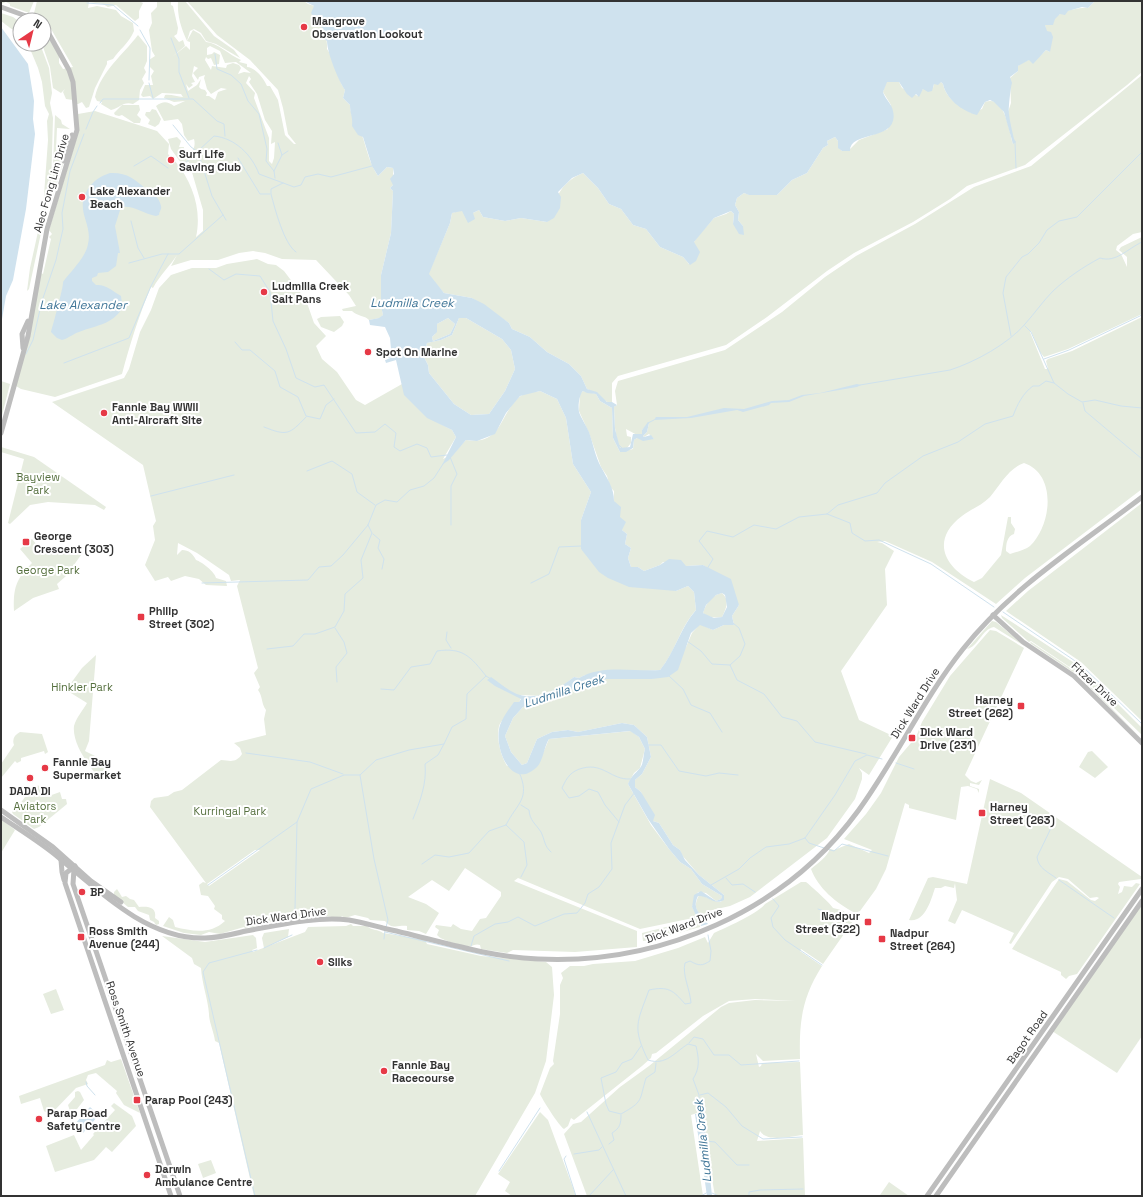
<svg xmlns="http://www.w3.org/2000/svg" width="1143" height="1197" font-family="'Space Grotesk',sans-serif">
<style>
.green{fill:#e6ecdf;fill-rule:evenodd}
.water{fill:#cfe2ee;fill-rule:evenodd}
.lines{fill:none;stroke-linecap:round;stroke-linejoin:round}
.stream{stroke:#cfe2ee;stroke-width:1}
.secondary{stroke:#bdbdbd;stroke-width:5}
.poi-dot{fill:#e63946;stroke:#fff;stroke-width:1.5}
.labels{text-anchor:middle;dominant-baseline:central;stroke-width:4;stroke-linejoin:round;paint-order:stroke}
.poi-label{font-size:11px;font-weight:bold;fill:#333;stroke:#fff;text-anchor:start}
.street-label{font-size:11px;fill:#333;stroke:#fff}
.park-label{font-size:11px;fill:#56703f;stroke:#fff}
.water-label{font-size:12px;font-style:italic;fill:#3f7597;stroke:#fff}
</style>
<rect width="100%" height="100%" fill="#fff"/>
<g class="green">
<path d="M1,1H34L29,13L10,6V4L6,2L1,4Z"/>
<path d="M37,1H139L143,3L139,11V18L135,21L116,5L108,7L103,4L89,2L88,8L97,6L116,10L121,16L133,23L134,31C129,43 119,50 113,59L107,61V64L95,88L89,107L86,108L82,102L78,104H74L73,100L66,99L63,92L65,89L61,93L53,88L50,67L42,44H44V31L59,55V63L63,69L73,67L47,22L34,13Z"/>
<path d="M157,1H171V5L173,6L178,28L177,34L174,36L179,42L183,40L185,46L172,57L186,46L190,50V42L187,41L193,30L200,34L206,42C218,43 229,55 241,60L239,62L247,64V67C255,67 264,79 267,86H270L278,100L285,135L294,144H296L288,134L283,108L278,90L250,60L217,35L187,1H304L308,4L314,6C320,20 328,34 327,49C336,61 336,77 345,90L343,98L350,105C350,117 359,127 363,138C367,151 370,164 378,176L387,167L393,168V185L390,188L393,191L391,233L381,275V306L383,315L380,318L369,320C366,316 357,316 352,311H343L342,309L356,306L349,295L316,260L282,259L265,253L253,251L239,253L218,260H191L171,266L177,255C170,266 160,275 153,288L151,287C139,315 130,344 122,374L55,397L21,389L16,386L41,273L43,274L51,239L49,237L52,234L49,230L77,137L78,114L95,111L157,131L169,144L168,154C170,157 173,158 175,161C193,183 202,210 196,237L203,231V210L189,162L181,163L171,149L168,139L177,137L181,141L179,147H184L183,152L186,156C193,152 196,147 194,139L188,141L184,135L182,124L178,119L164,121L156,106C163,101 167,101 174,106L185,101L174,102L164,98L165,95C171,94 177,97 183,97L181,94L162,93L153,99L150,96L143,97L141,95L145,85H153L151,76L154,71L149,66V60L155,56L152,51L149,30L152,23L151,13L157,7ZM210,46L220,51L225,63L236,62L251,73L244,72L238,74L241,68L239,65L233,63L227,65L226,68L212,66L211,70L205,60L206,57L208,59L211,58L214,65L219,64L220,55L214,52L212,54L207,55V48ZM194,66L198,68L193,73L198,80L199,77L205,75L204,78L207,89L211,94L221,88L227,89L218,92L215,100L209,96H206L207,93L205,90L201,89L199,87L201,79L197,85L188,91L186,84L189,88L193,85L191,83L195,82L192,76ZM249,76L251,79L249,82L257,94L265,120L272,131L271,144L275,142L274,158L272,164L269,161V138L254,98L255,93L246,83Z"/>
<path d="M178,1H185L214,36L234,50L240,58L216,44L206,41L201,33L194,29L190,31L187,41C181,28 177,15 178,1Z"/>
<path d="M1095,1H1142V72L1127,85L1025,165L967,186L950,199L913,222L854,253L827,271L767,317L726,345L618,376L612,383V402L610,403C601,400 598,393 587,389L581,376L569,364L547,352L530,337L512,329L509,323L472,298L444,293L428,275L450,223L452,213L462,210L473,213L479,210L483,217L505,221L521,218L547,222C556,199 559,183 583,173L598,188L609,204L621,209L633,225L646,229L660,247L683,257L689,264L694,242L698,236L714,218L726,214L731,211L734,214L733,224L743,226L738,220L739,212L735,205L737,198L744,193L750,195H777L792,180L807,173L823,148L828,145L827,141L835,137L838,141L839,148L842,151L850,149L859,140L888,129L891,105L883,92L886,82H899L902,88L918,96L923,89L933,88L934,84L941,82L943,84C946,99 959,105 971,113L982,109L985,102C1005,94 1009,131 1013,144L1008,112L1011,103L1010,78L1018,71V66C1027,58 1038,60 1046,50L1050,52L1045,25C1054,22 1053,18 1060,14C1065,11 1082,7 1088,8Z"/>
<path d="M1,13L13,17L20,22V31C12,31 8,26 1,21Z"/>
<path d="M138,35L147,46V61L144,68L146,72L142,79L144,83L140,90L139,100L133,104C123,101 120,108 111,110L101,104L102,102L97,101L95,97C101,71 123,55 138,35Z"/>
<path d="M28,44H40L49,68L52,93L50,103L53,118L51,186L29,289L27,291L30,268L43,209L48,140L47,121L49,114L45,106L42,82L38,68Z"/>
<path d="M1142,75V232L1133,234L1117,246L1116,250L1121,254L1127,267V257L1119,250L1121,247L1142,237V314L1068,349L1044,357L1040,352L1031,331L1030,332L1045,369H1048L1046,361L1048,359L1072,351L1142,317V489L1025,578L996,604L932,562L885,541L877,542L882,543L894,551L885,569L887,605L841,671L859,720L893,736L869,775L859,768L862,773V779L855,799L827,838L750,897L730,906L708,911L706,914L710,917V921H705C698,912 692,908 699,895C707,896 712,902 721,902L724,895L699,875L681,854L680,850L673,845L659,823L653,821L641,792L635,787V780L642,774L651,757L647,737L634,725L622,723L578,732L568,730L552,732L537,739L527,763L522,765L511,752L505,736L513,718L523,707L536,704L581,685L594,684L606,679H652L686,647L692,633L700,624L713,630L724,625H734L732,616L739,605L714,572L703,565L686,566L663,562L660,565L644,571L638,567H631L628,558L631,548L625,544L627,534L622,530L614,501V491L610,487L607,476L601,467L589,433L579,411L580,394L583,391L596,394L600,401L612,408L613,438L620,452L633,449L634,440L637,438L654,439L649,434L644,437L643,436L647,432L649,423L642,430V434L637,435L626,429L627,436L631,437V443L627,448H620L618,446L615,428L614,407L617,405L615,391L618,381L725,350L782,312L825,277L856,256L915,224L974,187L1031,166ZM1024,463C1057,474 1052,525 1030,546C1025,550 1016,552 1010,554L1006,551C1006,544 1007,536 1014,534L1015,529L1011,523V517H1008L1001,555L982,578L974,582C943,567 931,539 962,516C971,509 981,506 990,497C1000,485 1009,468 1024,463Z"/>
<path d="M122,105H139L140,110L137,115L141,119L140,123H134L122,115L119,116L115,115L114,113Z"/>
<path d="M152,109L156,110L161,119L159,124L155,127L148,124L150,120L145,115L146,112H150Z"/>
<path d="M55,115L61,120L62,124L70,129L57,128L56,150L64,152L66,155L50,205L52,194Z"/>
<path d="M257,259L268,264L276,265L284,271L306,300L314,323L326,336L316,346L322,359L337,372L356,400L365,405L402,384L427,417L452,430L456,437L443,459L453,454L466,440C502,445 498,417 519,397C524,393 534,392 540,391L557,399L566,418L573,464L591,492L581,520V549L676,591L688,586L694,592L696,610C679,629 676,651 660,670L585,675L579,678L574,677L561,687L542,696L521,695C521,708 503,715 499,726C496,739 501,756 507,766L538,765L549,739L631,731L639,737L645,749L640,768L634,773L628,784L651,825L669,849L680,862L691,869L702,884L722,896L721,899L716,901L706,893L698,892L692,907L700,921V927L653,940L643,941L642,933L694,920L693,918L640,929L518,878L514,881L637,931V947L575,952L513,950L507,953L481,949L480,945C475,943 473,947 468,946C460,945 442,941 437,935L439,930L435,927L436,925L451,927L453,924L461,929L472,931L480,919L486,918L501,896V892L465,868L449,891L432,880L408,897L426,904L439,913L426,934L419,931L407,930V926C398,925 392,930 385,921L370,920L368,918L355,915L345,918L342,916L340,918C334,917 328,916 323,916C313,915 302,924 293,917V913L284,918L286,920L275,923L272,921C266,927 258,924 251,928L249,926L246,929L244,927L220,934L209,932L201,935L184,933L163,926L169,917L173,920L175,927C192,931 210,935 225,921L222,919V915L214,909L215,906L208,896L201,895L199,885L203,882L206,883L150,807L151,801L154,798L168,796L174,792L182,790L221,760C231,761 236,763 242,754L240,748L234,743L266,735L264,719L266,710C261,703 263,697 258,690L260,687L254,673L258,668L237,586L240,580L231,581L229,575L197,553L178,543L177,555L182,550C189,550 193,554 196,560C202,562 215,572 216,578L226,581L227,586L206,585L199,579L185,576L171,581L168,577L155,581L145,565L155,540L153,526L156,521L143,465L52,402L124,378L129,369L140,332L151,310L159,288L171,275L192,268H216L227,264ZM255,850H260L209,886L207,884Z"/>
<path d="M340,316L344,322L342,326L334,332L321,327L317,319L321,317Z"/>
<path d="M448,318L455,324L450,334L433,341L432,337L435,334L437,324Z"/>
<path d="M459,318H466L502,339L511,350L515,369L505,391L489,414L471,415L454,404L429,373L428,365L424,357L427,343L441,340L452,335Z"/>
<path d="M1,381L10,384L1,419Z"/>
<path d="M1,447L34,457L106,507L104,510L95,505L48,502L30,505L10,524L8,523L24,459L1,452Z"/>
<path d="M1142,503V721L1081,662L1006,611L1028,591Z"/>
<path d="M32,539L44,553C54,547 71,548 81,555L66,576L57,584L59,589L33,598L14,611C13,588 16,579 32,563L20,549Z"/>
<path d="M722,593C730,600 726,609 722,617C715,618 709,618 703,613C706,603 712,595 722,593Z"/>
<path d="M1001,615L1082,668L1142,728V735L1077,672L1031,641L1029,642L1002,618Z"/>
<path d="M992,621L996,622L1026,647L994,627C982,629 978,647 967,649Z"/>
<path d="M990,630L996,631L1024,648L965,775L971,781L976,783L982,780L979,785L970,783V786L979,789V793L977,789L968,786L961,787L956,820L909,808V805L905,803L886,869L876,889L860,911L855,913C836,903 818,888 811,869C819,862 826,858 830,849L834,850L849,844L869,853L872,850L844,839L866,814L881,793L899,757L916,737L922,722L950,676Z"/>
<path d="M1031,642L1076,672L1142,739L1076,674L1030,643Z"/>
<path d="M96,655L89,741L85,751L109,763L100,779C89,766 72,744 74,726C76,718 83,710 87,703L66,690L82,668Z"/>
<path d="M20,732L42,734L48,752L45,754L44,751L21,758V761L17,763L15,761L1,778V764L14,745C12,740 14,735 20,732Z"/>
<path d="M1092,751L1108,767L1095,778L1079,767L1088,752Z"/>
<path d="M990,779L1021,793L1142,877L1141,879L1119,882L1118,884L1120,887L1118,894L1122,892L1124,886L1132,887L1136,883L1140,884L1077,974L1069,976L1066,979L1061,975V972L1012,949L1059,879L1067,881L1091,900L1095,901L1099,898L1097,897L1090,898L1068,879L1059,877L1052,882L1011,944L1009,943L1014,933L962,910L955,924L948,921L957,900L955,883L954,888L945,886L941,888H935C931,900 925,923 909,920L928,878L933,877L967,884Z"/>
<path d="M38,785L46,797L60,792L62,799H66L67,804L39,827L34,829L13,814L12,812L14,809L16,810L27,794L28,790L34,787L33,790L37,788Z"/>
<path d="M1,819L15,830L1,853Z"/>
<path d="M801,882H806C810,885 832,905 833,908C841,910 850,912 853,921L823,964L801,949L800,951L822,966C802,998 799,1021 800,1059L763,1061L756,1054L759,1067L761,1066L762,1063L800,1062L803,1135C791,1136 767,1143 760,1131L757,1141L803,1138L805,1196H715L704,1133V1118L700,1112L691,1115L703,1196H587L564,1134L573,1124L581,1122L620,1087L649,1066L721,1007L729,1003L755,1000L796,1001L755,999L729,1001L703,1016L656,1053L652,1054L651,1058L642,1066L574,1120L571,1118L568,1126L564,1129C559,1126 542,1099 540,1094L550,1068L554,1064L553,1061L560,1014V985L563,978L561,973L570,966H584L593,964L635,961L678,948L705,937L708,943L714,933C725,928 759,913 765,904Z"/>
<path d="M117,889L122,897L126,896L130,899L134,900L139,907C148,906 157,907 155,918L159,921V924L156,925L154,922L150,920L149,915L138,911L135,907H128L114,895V892Z"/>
<path d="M1142,904V1036L1117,1073L1052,1031Z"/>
<path d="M351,924L353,926H367C372,931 378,929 383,933L425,940L427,944L481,956L546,962L552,967L554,995L546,1061L535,1093L475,1196H254L219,1043L215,1041C214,1032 209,1022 209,1014C208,999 202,984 201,968L194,964L192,958L162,936L205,942L253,935L256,938L257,948L252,950L253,952L305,932L308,927L346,926Z"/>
<path d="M289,929L288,937L264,948L262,938L264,933Z"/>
<path d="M56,989L64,1010L51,1014L43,994Z"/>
<path d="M121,1059L140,1113L124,1105L116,1093L117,1091L96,1073L88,1075L86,1080L88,1084L76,1088L50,1115L44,1111L40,1098L21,1104L19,1096L105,1065L107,1060L111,1062Z"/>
<path d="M78,1091L80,1092L84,1100L77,1109L70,1111L68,1105L75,1097V1092Z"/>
<path d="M114,1103L132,1116L136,1126L112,1152L106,1147L94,1160L55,1172L46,1146L74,1135L81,1150L94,1135L93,1134L115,1110L111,1106Z"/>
<path d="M540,1112L548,1120L576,1196H512L505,1191L510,1182L498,1174Z"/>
<path d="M211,1160L216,1173L203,1178L198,1164Z"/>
<path d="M889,1182L909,1196L880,1195Z"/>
</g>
<g class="water">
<path d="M304,1H1095L1088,8L1082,7L1068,11L1065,15L1060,14L1055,19L1053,25H1045L1047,31L1051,32L1053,37L1050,52L1046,50L1033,64L1029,60L1018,66V71L1010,77L1012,83C1011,85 1008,110 1009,114C1010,122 1012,131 1014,139L1016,142L1013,144L1004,112L994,102L990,100L985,102L977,115C962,111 946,99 943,84L941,82L938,85L934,84L932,91L928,92L923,89L919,97L916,94L912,98L907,94L899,82H887L883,92C885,99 892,104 893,111C900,142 849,130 850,151H842L838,148V141L835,137L827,141L828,145L823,148L807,173L792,180L777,195H749L744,193L737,198L735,205L739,212L738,220L743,226L744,235L739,234L733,224L734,214L731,211L714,218L694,242L700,252L696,261L690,265L683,257L660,247L646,229L633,225L621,209L609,204L598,188L583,173L572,178L558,192L561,197L560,208L554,218L547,222L521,218L505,221L483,217L479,210L473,213L475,219L468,223L462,211L452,213L450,223L429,274L444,293L472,298L484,304L509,323L512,329L530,337L547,352L569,364L581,376L587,389L597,392L607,402H612L617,405L614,407L615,429L620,448L630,447L633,434H642V430L648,422L649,423L647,432L643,436L644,437L651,435L654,439L643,441L637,438L634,440L633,448L626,452H620L613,438L612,408L600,401L596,394L587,393L583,391C579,395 578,406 579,412C581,418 586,425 589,432C593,443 595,456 601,467C607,478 614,488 614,501L621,507L620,517L626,522L622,530L627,534L625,544L631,548L628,558L631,567H638L644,571L660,565L669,559L681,560L686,566L703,565L731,579L739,605L732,616L734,625H724L713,630L700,625L691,633L678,670L668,677L652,679H606L594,684L581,685L536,704L523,707L513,718L505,736L511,752L522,765L527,763L537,739L552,732L568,730L578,732L622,723L634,725L647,737L651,757L642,774L635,780V787L641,792L655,815L653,821L659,823L673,845L680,850L685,860L699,875L724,895V900C714,906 708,895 698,896C691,910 702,915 708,924L701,926L692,907L694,895L701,891L716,901L721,899L722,896L702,884L691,869L680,862L669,849L648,819L628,784C631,776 635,774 640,768C644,763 643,755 645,749L639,737L630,731L549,739C544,747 543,761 537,767C511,792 493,747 500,725C503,717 509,709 514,702H519L521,699L495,686L487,680L491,677C500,683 509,692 520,695C541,700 558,689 574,677L579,678C602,664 635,672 660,670C675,652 680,628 696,610L694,592L688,586L676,591L629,587L608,578L599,572L581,549V520L591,492L573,464L566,418L557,399L540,391L520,396L506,413L495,434L477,441L466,440L449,460L442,465L456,437L452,430L427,418L404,395L396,360L386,363L385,360L393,357L388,358L386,350L391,349L390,338L385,327L370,325L369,320L379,318L383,315L381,306V275L391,233L393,191L390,188L393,185L390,179L394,174L393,168L387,167L378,176L372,166L363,137L358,135L352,126C353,116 350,114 350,105L343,98L345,90C338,80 327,52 327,41L323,38L325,34C323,26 315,20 311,13L314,6ZM448,318L455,324L450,334L433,341L432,337L437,332V324ZM459,318H466L502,339L511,350L515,369L505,391L489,414L471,415L454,404L429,373L428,365L424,357L427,343L441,340L452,335ZM716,595L722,593L725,595L727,607L722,617L714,618L703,613L706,605Z"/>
<path d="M1,27L28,64L34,101L33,119L35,134L26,209L13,280L6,296L1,325Z"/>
<path d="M110,173C126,172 135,179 146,189C153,195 159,196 161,206C162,209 159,212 159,215L156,216C143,214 135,205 121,207L115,226L120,253H118L116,266L108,272L98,273L97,276L92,278V281L96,285C105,284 113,291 121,296L122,304H124C116,324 97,325 79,332C73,334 69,338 62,340L57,338L51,332C53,325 64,285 63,282C71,271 86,257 88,244C93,223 74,211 88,189C94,180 101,176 110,173Z"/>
<path d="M857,384L861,385L857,387L804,396L789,402L771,403L769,405L743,412L737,410L691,418L654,420L656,417H687L724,408L744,409L772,401L789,400L802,395L820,393Z"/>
<path d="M90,1107L99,1115L83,1133L74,1125Z"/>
<path d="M695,1114H700L704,1118L712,1196H707Z"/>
</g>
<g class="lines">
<g class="stream">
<path d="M87,3L113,5L138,26"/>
<path d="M140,30L150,48L149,80"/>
<path d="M171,38L179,59V72L189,98"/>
<path d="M215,54L217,69L231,75L241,84L248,101L259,114L267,149L266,161L274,171L275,178"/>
<path d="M149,83L153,98"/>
<path d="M100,103L103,99H193L217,121L224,124L225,136"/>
<path d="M173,125L191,147L198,152L212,196L226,220"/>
<path d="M86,129L93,112L97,106"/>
<path d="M1015,142L1016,168"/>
<path d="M282,155L288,151"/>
<path d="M238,158L260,194H270"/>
<path d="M134,166L151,156L168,168"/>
<path d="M182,166L214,136C235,138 252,155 259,174L294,187L301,185L305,177L318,174L331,177L372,166"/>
<path d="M274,171L282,155L278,143"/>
<path d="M283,183L271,189V194C275,209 284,244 296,252"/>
<path d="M131,221L138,248L144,258"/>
<path d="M129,263L162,254H179L223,215"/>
<path d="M209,269L224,280L236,274L260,276L270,292L273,321L286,349L296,378L315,387L324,385L356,433L375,432L385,424L396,433L394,447L400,451L417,444L427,448L431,457L447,455"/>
<path d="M1025,326L1031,332L1054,383L1068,394L1082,402L1095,400L1121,406L1142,408"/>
<path d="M1011,336L1003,293L1006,277L1022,257L1028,254L1039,243L1047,230L1059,221L1077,217L1142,152"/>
<path d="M235,342L242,350H250L275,371L280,387L298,397L306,416L320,419L326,405L334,399"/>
<path d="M26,354L33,340L42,301L56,260L63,229L62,213L70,171L84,134"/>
<path d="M1044,359L1069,350L1142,315"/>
<path d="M64,363L129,338L151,286L168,254"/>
<path d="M860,385L950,370C975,362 1008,344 1025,324C1035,313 1043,301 1053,291C1067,278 1083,267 1100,258C1116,263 1127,249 1142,242"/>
<path d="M1083,403L1085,411L1142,459"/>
<path d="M648,423L654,420"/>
<path d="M264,427C287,436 289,435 306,417"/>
<path d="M618,444L623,449"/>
<path d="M450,457L457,474L451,486V525"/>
<path d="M307,471L332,461L352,474L357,492L375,505"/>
<path d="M151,496L234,475"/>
<path d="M827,514L850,523L852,533L865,541L879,540L931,564L994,607"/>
<path d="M373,534L380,540L378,548L384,559L382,569"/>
<path d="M707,569L713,559L699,541L707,531L733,537L754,525L776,529L799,517L827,514L838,505L877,493L885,483L923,456L958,442L985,424L1013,416C1017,405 1023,393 1033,386H1039L1046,381L1054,383"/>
<path d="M202,583L308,580L319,567L331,566L343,555L368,525L376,505L385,500L397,502L410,490L424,486L434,478L443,464"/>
<path d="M531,583L549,574L559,547L582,546"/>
<path d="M1003,612L1081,665L1142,724"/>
<path d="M733,623L739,628L745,644L740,656L730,665L737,680L764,694L782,717L797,721L815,742L866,754"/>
<path d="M335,628L344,642L347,653L336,667L337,682"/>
<path d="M447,632L446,640L451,648"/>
<path d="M687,641L701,651L712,664L730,665"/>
<path d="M267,649L293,646L304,634H315L335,627L344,611L345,594L363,578L361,560L372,533L368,525"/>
<path d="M669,676L683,689L691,705L710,713L722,732"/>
<path d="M381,689L394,690L411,667L430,664L437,651C463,647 471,657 486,676"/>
<path d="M647,745H661L679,771L706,776L719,773L738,775"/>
<path d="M246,753L310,762L343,774"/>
<path d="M896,763L914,769"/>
<path d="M360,775L374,859L388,920L386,927"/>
<path d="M994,802L1052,821L1053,824L1037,857C1038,868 1048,872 1056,878"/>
<path d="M521,805L529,810C530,821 535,823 541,832C545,840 544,846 551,852"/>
<path d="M413,819C420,801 427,784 425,764L438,755L444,744"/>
<path d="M619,822L605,805L598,792L589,789L579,796L569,798L562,788C567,777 571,771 583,768C604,763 611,780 630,779"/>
<path d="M506,825L524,842L527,865L521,877"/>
<path d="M805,838L809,843L824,848"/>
<path d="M827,849L834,851L842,844L888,856"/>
<path d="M422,864L435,855L449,857L469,853L489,831L506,825C517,803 531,799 519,772"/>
<path d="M726,878L732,885L743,884L755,892"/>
<path d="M1059,880L1114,918"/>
<path d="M208,885L297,822"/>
<path d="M711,885L739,869L750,858L766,847L789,844L805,838L835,795L855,761L867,755L882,759"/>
<path d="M773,899L779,906L771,918L773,927L785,940L822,965"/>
<path d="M295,909L297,822L311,789L344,775H360L376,760L409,750L444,744L452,727L466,719L467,694L486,676L491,679"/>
<path d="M818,909L851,920"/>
<path d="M385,932L509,961"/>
<path d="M384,939L385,930"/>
<path d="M471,946L474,936L495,924L508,922L518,917L535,926L564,914L577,913L585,903L588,894L599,887L612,869L611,843L625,805L635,792"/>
<path d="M264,948L292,935"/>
<path d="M689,1043L694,1037L703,1039L714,1055H729L741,1065L799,1061"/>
<path d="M641,1046L632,1059L622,1063L616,1072L601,1078L606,1104L609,1111L621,1114C644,1101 639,1101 646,1078L655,1072L656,1063"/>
<path d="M86,1082L87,1086L95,1095"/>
<path d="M700,1095L708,1093L726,1107L742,1126L763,1139L802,1137"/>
<path d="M587,1112L626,1196"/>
<path d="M699,1114V1095L693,1079C700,1068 699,1059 696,1046L688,1044C675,1052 666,1066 648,1060C632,1027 637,1023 649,990C668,986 673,990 685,1004L691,1003C690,989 682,975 685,963L690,961C699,966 702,966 710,961L711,951L708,935"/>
<path d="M705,1141L715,1142L737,1165H749"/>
<path d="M609,1144L614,1140L612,1133C620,1128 621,1124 621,1115"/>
<path d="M574,1154L599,1150L602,1147"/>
<path d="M566,1156L564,1159L576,1196"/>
<path d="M499,1171L540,1108"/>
<path d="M712,1193L719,1196"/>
<path d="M255,1196L203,972L209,963L257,950"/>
<path d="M589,1196L613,1170"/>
<path d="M701,1196L708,1192"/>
<path d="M749,1196V1192L760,1190L803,1189"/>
</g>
<g class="secondary">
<path d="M1,7L37,20"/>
<path d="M64,161L72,135"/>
<path d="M23,348L22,334L28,321"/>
<path d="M1,433L28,336L47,229L77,130L73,82L69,70L44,25"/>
<path d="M993,615L1023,642L1074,676L1142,743"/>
<path d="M1,810L53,847L91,881L121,902"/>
<path d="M1,817C20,830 40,842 58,857C99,891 148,940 205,938C219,938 233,934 246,931C279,925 316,916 349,920C360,922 371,925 383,928C434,939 486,957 538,959C661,965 785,911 858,811C896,759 923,699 963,649C1012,587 1080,545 1142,497"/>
<path d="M61,860L62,872L64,880"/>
<path d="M75,866L66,873L65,883L171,1196"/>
<path d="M74,869L73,884L180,1196"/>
<path d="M927,1196L1142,889"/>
<path d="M936,1196L1142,901"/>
</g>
</g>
<g class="poi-dot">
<circle cx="304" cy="27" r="4"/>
<circle cx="171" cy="160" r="4"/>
<circle cx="82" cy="197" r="4"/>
<circle cx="264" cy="292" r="4"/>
<circle cx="368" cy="352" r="4"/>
<circle cx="104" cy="413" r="4"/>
<rect x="22" y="538" width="8" height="8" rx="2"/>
<rect x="137" y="613" width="8" height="8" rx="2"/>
<rect x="1017" y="702" width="8" height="8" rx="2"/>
<rect x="908" y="734" width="8" height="8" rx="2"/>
<circle cx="45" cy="768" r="4"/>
<circle cx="30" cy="778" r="4"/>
<rect x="978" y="809" width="8" height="8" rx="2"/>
<circle cx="82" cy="892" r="4"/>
<rect x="864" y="918" width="8" height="8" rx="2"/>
<rect x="77" y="933" width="8" height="8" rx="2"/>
<rect x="878" y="935" width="8" height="8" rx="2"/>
<circle cx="320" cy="962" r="4"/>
<circle cx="384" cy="1071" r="4"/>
<rect x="133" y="1096" width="8" height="8" rx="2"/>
<circle cx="39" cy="1119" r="4"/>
<circle cx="147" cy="1175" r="4"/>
</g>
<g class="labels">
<g class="poi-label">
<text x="312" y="21">Mangrove<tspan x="312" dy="13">Observation Lookout</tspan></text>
<text x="179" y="154">Surf Life<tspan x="179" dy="13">Saving Club</tspan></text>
<text x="90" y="191">Lake Alexander<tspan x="90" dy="13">Beach</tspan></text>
<text x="272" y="286">Ludmilla Creek<tspan x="272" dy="13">Salt Pans</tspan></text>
<text x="376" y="352">Spot On Marine</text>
<text x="112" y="407">Fannie Bay WWII<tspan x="112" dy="13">Anti-Aircraft Site</tspan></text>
<text x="34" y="536">George<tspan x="34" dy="13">Crescent (303)</tspan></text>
<text x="149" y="611">Philip<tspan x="149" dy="13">Street (302)</tspan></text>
<text x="1013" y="700" text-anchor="end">Harney<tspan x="1013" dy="13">Street (262)</tspan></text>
<text x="920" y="732">Dick Ward<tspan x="920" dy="13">Drive (231)</tspan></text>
<text x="53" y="762">Fannie Bay<tspan x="53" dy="13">Supermarket</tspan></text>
<text x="30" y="791" text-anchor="middle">DADA DI</text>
<text x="990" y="807">Harney<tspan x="990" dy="13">Street (263)</tspan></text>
<text x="90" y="892">BP</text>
<text x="860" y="916" text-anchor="end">Nadpur<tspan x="860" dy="13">Street (322)</tspan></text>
<text x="89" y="931">Ross Smith<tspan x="89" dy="13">Avenue (244)</tspan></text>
<text x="890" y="933">Nadpur<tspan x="890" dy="13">Street (264)</tspan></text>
<text x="328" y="962">Silks</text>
<text x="392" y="1065">Fannie Bay<tspan x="392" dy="13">Racecourse</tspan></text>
<text x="145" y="1100">Parap Pool (243)</text>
<text x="47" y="1113">Parap Road<tspan x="47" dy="13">Safety Centre</tspan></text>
<text x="155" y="1169">Darwin<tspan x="155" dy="13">Ambulance Centre</tspan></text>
</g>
<g class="street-label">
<text transform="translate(51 183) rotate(-74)">Alec Fong Lim Drive</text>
<text transform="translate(1095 684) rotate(43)">Fitzer Drive</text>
<text transform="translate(915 703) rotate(-58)">Dick Ward Drive</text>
<text transform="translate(286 916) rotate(-8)">Dick Ward Drive</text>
<text transform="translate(684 925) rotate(-21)">Dick Ward Drive</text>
<text transform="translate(126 1029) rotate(71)">Ross Smith Avenue</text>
<text transform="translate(1027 1037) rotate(-55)">Bagot Road</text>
</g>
<g class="park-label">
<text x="38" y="477">Bayview<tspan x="38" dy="13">Park</tspan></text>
<text x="48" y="570">George Park</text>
<text x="82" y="687">Hinkler Park</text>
<text x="35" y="806">Aviators<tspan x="35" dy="13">Park</tspan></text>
<text x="230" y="811">Kurringal Park</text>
</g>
<g class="water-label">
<text x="412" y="303">Ludmilla Creek</text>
<text x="83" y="305">Lake Alexander</text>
<text transform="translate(564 691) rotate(-18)">Ludmilla Creek</text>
<text transform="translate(703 1141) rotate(-96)">Ludmilla Creek</text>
</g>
</g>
<rect width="1143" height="1197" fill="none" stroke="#333333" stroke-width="4"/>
<g transform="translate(32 32) rotate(35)"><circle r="19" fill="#ffffff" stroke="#adadad"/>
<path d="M0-3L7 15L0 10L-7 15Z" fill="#e63946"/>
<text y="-6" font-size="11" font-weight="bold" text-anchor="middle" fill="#333333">N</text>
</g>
</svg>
